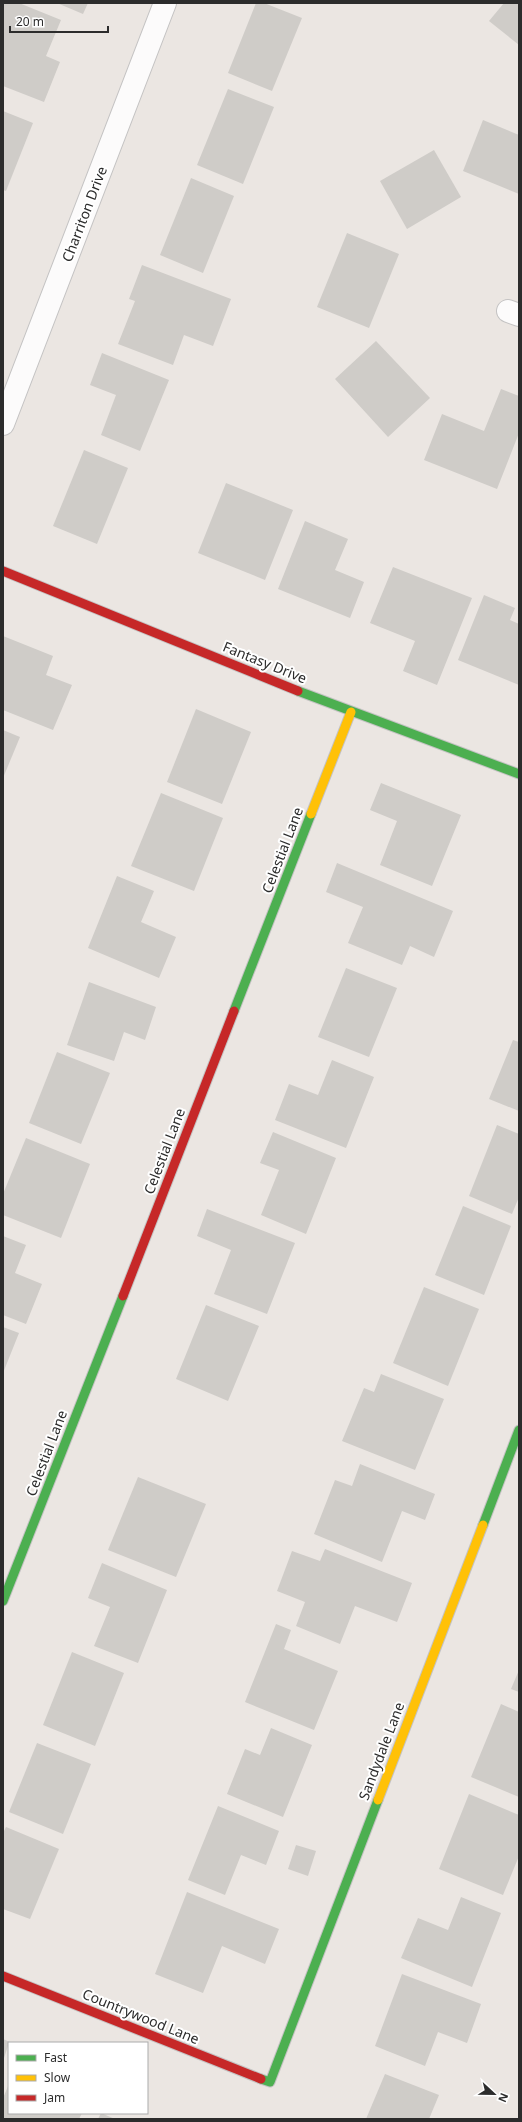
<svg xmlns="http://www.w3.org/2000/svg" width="522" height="2122" font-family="'Noto Sans',sans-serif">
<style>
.building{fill:#cfccc8}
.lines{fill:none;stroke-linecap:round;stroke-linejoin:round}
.street-casing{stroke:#c4c3c3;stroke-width:24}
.fast-casing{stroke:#c4c3c3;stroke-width:11}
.slow-casing{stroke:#c4c3c3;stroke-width:11}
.jam-casing{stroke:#c4c3c3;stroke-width:11}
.street{stroke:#fcfbfb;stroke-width:22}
.fast{stroke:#4caf50;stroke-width:9}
.slow{stroke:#ffc107;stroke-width:9}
.jam{stroke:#c62828;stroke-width:9}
.labels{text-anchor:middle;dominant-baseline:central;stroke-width:4;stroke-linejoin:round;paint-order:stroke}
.street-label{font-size:14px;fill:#2c2c2c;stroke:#fff}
</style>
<rect width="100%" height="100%" fill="#ebe6e2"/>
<g class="building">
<path d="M3,3H19L61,20L46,56L60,62L44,102L3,86Z"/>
<path d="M57,3H88L83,14Z"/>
<path d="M256,3H264L302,18L272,91L228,73Z"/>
<path d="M504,3H519V45L489,21Z"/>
<path d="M228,89L274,107L243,184L197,165Z"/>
<path d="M3,111L33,123L6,191L3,190Z"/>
<path d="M483,120L519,135V194L463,171Z"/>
<path d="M434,150L461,197L407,229L380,181Z"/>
<path d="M191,178L234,196L203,273L160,255Z"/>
<path d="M347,233L399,254L369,328L317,307Z"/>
<path d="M142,265L231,299L213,346L184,335L173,365L118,344L135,301L129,299Z"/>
<path d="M376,341L430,398L388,437L335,379Z"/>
<path d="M102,353L169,380L140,451L101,435L116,395L90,385Z"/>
<path d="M501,389L519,396V433L497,489L424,460L442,414L484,431Z"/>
<path d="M84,450L128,468L97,544L53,526Z"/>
<path d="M226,483L293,510L265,580L198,553Z"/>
<path d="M305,521L348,539L335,570L364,582L350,618L278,589Z"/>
<path d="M393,567L472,598L437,685L403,671L415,641L370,623Z"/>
<path d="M484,595L515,608L510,620L519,624V685L458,660Z"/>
<path d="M3,636L53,656L46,675L72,685L53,730L3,710Z"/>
<path d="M196,709L251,732L222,804L167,782Z"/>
<path d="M3,730L20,737L3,778Z"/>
<path d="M381,783L461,815L432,886L380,865L397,821L370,810Z"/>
<path d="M161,793L223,818L194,891L131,866Z"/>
<path d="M337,863L453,911L434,957L410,946L402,965L348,943L363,907L326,892Z"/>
<path d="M117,876L154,891L141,922L176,937L159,978L88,948Z"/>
<path d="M346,968L397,988L369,1057L318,1037Z"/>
<path d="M89,982L156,1007L145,1040L124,1032L114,1061L67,1045Z"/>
<path d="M513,1040L519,1042V1111L489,1099Z"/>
<path d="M57,1052L110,1073L81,1144L29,1123Z"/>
<path d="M332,1060L374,1077L346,1148L275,1120L289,1084L318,1095Z"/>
<path d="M497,1125L519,1134V1197L512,1214L469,1196Z"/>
<path d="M273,1132L336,1158L306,1234L261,1215L279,1170L260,1163Z"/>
<path d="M26,1138L90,1164L61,1238L3,1215V1194Z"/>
<path d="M463,1206L511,1226L484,1295L435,1275Z"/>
<path d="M207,1209L295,1243L267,1314L214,1294L231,1250L197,1236Z"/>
<path d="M3,1236L26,1245L15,1273L42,1284L26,1324L3,1315Z"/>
<path d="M424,1287L479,1309L448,1386L393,1363Z"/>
<path d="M206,1305L259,1326L228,1401L176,1379Z"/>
<path d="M3,1327L19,1333L3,1373Z"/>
<path d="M381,1374L444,1399L415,1470L342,1441L364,1388L374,1392Z"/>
<path d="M360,1464L435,1494L425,1520L402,1511L382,1562L314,1534L335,1480L352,1486Z"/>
<path d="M138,1477L206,1504L176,1577L108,1550Z"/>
<path d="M325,1549L412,1583L397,1622L355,1606L340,1644L296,1626L305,1602L277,1591L292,1551L320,1561Z"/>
<path d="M102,1563L167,1590L138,1663L94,1646L110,1607L88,1598Z"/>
<path d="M276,1624L291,1630L284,1649L338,1671L314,1730L245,1702Z"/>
<path d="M72,1652L124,1673L95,1746L43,1725Z"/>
<path d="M519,1670V1692L511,1689Z"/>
<path d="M501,1704L519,1712V1797L471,1777Z"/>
<path d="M271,1728L312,1745L283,1817L227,1794L245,1749L260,1755Z"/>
<path d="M37,1743L91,1764L63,1834L9,1812Z"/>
<path d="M469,1794L519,1815V1856L503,1895L439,1869Z"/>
<path d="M218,1806L279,1831L266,1865L241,1855L225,1895L188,1880Z"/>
<path d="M6,1827L59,1849L30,1919L3,1909V1833Z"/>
<path d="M296,1845L316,1851L308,1876L288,1869Z"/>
<path d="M187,1892L279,1929L265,1964L222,1946L203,1993L155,1974Z"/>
<path d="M461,1897L501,1913L472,1987L401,1958L418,1918L448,1930Z"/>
<path d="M402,1974L481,2004L467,2043L438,2032L425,2066L375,2046Z"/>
<path d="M3,2039L12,2043H9L3,2061Z"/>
<path d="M385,2074L439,2095L429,2119H366Z"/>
<path d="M9,2084V2113H82L79,2119H3V2098Z"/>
<path d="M101,2113L115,2119H98Z"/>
</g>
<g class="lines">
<defs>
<g id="street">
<path d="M508,311L519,315"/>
<path d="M3,424L165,3"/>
</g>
<g id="fast">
<path d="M298,691L519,774"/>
<path d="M234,1011L311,814"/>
<path d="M483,1525L519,1430"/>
<path d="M3,1601L123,1296"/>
<path d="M261,2079L270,2082L378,1800"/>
</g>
<g id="slow">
<path d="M311,814L351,712"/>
<path d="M378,1800L483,1525"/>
</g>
<g id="jam">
<path d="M3,571L298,691"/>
<path d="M123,1296L234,1011"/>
<path d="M3,1976L261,2079"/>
</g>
</defs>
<use href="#street" class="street-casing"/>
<use href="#fast" class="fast-casing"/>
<use href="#slow" class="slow-casing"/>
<use href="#jam" class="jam-casing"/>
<use href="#street" class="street"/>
<use href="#fast" class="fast"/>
<use href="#slow" class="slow"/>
<use href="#jam" class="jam"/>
</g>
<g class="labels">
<g class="street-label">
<text transform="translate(84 214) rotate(-69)">Charriton Drive</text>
<text transform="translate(265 662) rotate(22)">Fantasy Drive</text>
<text transform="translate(282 850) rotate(-69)">Celestial Lane</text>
<text transform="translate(164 1151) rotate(-69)">Celestial Lane</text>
<text transform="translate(46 1453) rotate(-69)">Celestial Lane</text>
<text transform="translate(381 1751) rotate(-69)">Sandydale Lane</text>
<text transform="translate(141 2016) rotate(22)">Countrywood Lane</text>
</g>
</g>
<rect width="522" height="2122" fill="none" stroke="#2c2c2c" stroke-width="8"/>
<rect x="8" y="2042" width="140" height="72" fill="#ffffff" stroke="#ababab"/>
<rect x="16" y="2055" width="20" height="6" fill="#4caf50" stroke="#ababab"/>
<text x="44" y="2062" font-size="12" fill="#2c2c2c">Fast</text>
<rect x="16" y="2075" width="20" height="6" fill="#ffc107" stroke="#ababab"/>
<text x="44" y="2082" font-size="12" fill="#2c2c2c">Slow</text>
<rect x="16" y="2095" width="20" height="6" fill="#c62828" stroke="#ababab"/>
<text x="44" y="2102" font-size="12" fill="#2c2c2c">Jam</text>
<g transform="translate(494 2094) rotate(112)" stroke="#ffffff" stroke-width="3" paint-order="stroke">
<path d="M0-3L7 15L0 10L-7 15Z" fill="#2c2c2c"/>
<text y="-6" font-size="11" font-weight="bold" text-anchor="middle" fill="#2c2c2c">N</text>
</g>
<path d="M10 26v6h98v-6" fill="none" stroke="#2c2c2c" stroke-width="2"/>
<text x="16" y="26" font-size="12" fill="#2c2c2c" stroke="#ffffff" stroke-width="3" paint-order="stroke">20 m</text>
</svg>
